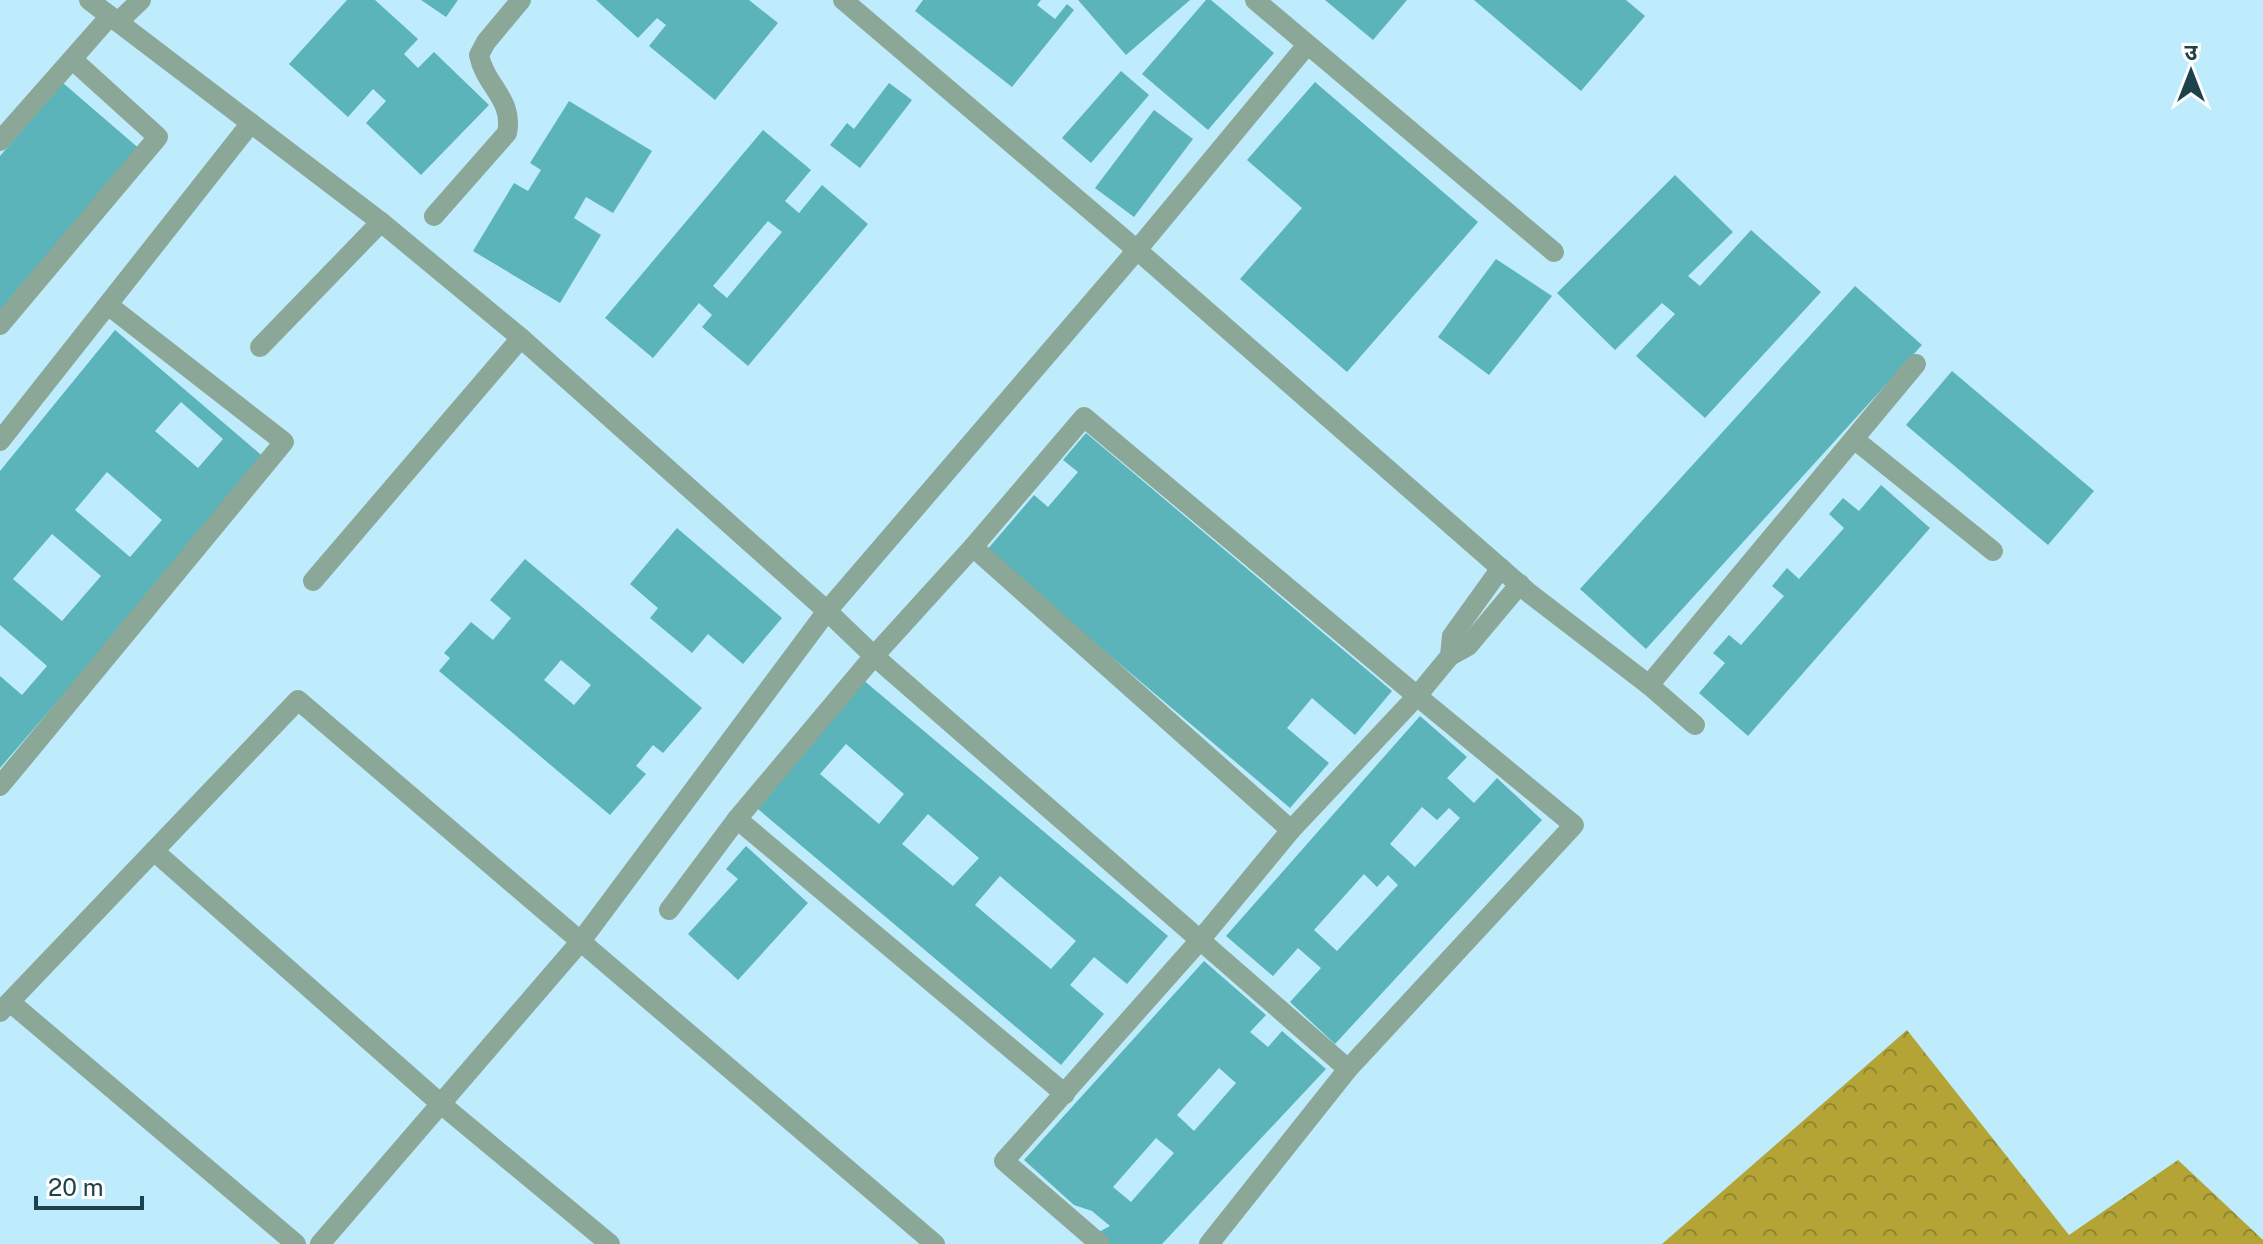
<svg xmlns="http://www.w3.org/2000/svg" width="2263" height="1244" font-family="'Public Sans','Noto Sans Devanagari',sans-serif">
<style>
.forest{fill:url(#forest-crowns)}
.building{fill:#5ab4ba;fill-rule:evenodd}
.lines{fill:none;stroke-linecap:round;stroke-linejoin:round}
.street{stroke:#8aa797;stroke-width:20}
</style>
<defs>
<pattern id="forest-crowns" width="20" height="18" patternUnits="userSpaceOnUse" patternTransform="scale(2)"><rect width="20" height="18" fill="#b3a435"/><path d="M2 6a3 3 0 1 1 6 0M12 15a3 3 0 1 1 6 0" fill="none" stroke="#91872f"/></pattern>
</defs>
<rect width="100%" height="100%" fill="#beecfc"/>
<path class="forest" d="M1907,1030L2069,1235L2178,1160L2263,1240V1244H1662Z"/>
<g class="building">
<path d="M347,0H375L418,39L404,54L418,68L434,52L489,105L421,175L366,123L386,101L373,89L348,117L289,64Z"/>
<path d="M421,0H458L446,17Z"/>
<path d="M596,0H749L778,23L715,100L649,46L666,25L657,18L638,38Z"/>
<path d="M923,0H1041L1037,5L1055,19L1067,4L1074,10L1012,87L915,11Z"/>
<path d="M1078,0H1190L1126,55Z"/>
<path d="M1206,0H1211L1274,53L1208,130L1142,74Z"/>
<path d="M1325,0H1407L1373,40Z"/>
<path d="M1474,0H1626L1645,16L1581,91Z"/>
<path d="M1121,71L1149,95L1091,163L1062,138Z"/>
<path d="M1315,82L1478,222L1347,372L1240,279L1302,208L1247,160Z"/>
<path d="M63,83L142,151L0,314V156Z"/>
<path d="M889,83L912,100L860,168L830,145L847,123L854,129Z"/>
<path d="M569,101L652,151L613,213L586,197L574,218L601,235L560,303L473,251L514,183L528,191L541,170L530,163Z"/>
<path d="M1154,110L1193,139L1134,217L1095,188Z"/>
<path d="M763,130L811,170L785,201L799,213L822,185L868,224L748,366L702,327L712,315L699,303L653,358L605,318ZM768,221L782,232L727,298L713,286Z"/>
<path d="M1675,175L1733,232L1688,276L1700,286L1751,230L1821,292L1705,418L1636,356L1675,314L1662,303L1615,350L1557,293Z"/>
<path d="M1496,259L1552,296L1489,375L1438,337Z"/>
<path d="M1855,286L1922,345L1646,649L1580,589Z"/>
<path d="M115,330L266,459L0,768V676L22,695L47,666L0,625V471ZM181,402L223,439L198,468L155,431ZM107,472L162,520L130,557L75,510ZM52,534L101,576L62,621L13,579Z"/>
<path d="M1952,371L2094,491L2048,545L1906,425Z"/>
<path d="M1086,433L1392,691L1355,735L1312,698L1287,728L1329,763L1290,808L986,551L1034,495L1048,507L1078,472L1063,460Z"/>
<path d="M1881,485L1930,528L1748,736L1699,693L1725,663L1713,653L1729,635L1741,645L1784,596L1772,586L1787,568L1799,579L1844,528L1829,514L1843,498L1859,511Z"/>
<path d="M677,528L782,618L743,664L708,634L692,653L650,618L658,608L630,584Z"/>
<path d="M525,559L702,708L663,753L653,745L636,766L646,774L610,815L439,671L450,658L444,653L471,622L493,640L511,618L490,600ZM561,660L591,685L574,705L544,680Z"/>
<path d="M862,679L1168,936L1127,984L1094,957L1070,985L1104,1014L1061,1065L758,809ZM846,744L904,794L879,824L820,774ZM928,814L979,858L953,886L902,844ZM1000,876L1076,941L1051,969L975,905Z"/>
<path d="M1420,716L1467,757L1447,778L1474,803L1497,778L1542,820L1335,1044L1290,1002L1321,968L1298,948L1273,976L1226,936ZM1422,807L1437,820L1449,808L1460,818L1415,867L1390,844ZM1364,874L1377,887L1388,875L1398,885L1337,951L1314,930Z"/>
<path d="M746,846L808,903L738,980L688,934L738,879L726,869Z"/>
<path d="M1204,961L1266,1015L1250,1032L1268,1047L1282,1031L1326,1069L1162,1244H1110L1097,1233L1110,1226L1092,1211L1074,1205L1024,1160ZM1219,1068L1236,1083L1194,1131L1177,1115ZM1156,1138L1174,1153L1131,1202L1113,1187Z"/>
</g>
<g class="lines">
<g class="street">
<path d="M89,0L381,222L521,338L827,611L581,941L320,1244"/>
<path d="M843,0L1137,250L1529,593L1649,685L1695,725"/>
<path d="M1255,0L1554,252"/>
<path d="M118,22L141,0"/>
<path d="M0,141L110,16"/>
<path d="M434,216L507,133C514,99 485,86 479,55L486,42L521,0"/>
<path d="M0,325L158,137L73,60"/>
<path d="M260,347L381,222"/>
<path d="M1854,439L1993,551"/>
<path d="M0,441L251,123"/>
<path d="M973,547L1084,417L1417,696L1450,656L1468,646L1520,584"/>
<path d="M313,581L521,338"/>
<path d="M1450,656L1452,636L1501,568"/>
<path d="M1649,685L1916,364"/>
<path d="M0,786L284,442L108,305"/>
<path d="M737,819L1065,1094"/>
<path d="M1291,830L973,547L874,656L1348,1069"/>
<path d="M154,851L441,1104L610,1244"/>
<path d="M669,910L737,819L874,656L827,611L1137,250L1307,45"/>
<path d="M10,1002L296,1244"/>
<path d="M0,1012L298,700L935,1244"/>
<path d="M1100,1244L1004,1161L1201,939L1291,830L1417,696L1574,825L1348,1069L1209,1244"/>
</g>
</g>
<g transform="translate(2191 72)" stroke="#ffffff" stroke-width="6" paint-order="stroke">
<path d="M0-6L14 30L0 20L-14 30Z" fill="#1f414b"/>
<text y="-12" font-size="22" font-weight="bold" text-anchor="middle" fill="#1f414b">उ</text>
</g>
<path d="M36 1196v12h106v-12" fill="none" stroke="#1f414b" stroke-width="4"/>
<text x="48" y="1196" font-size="24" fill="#1f414b" stroke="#ffffff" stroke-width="6" paint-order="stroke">20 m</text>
</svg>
